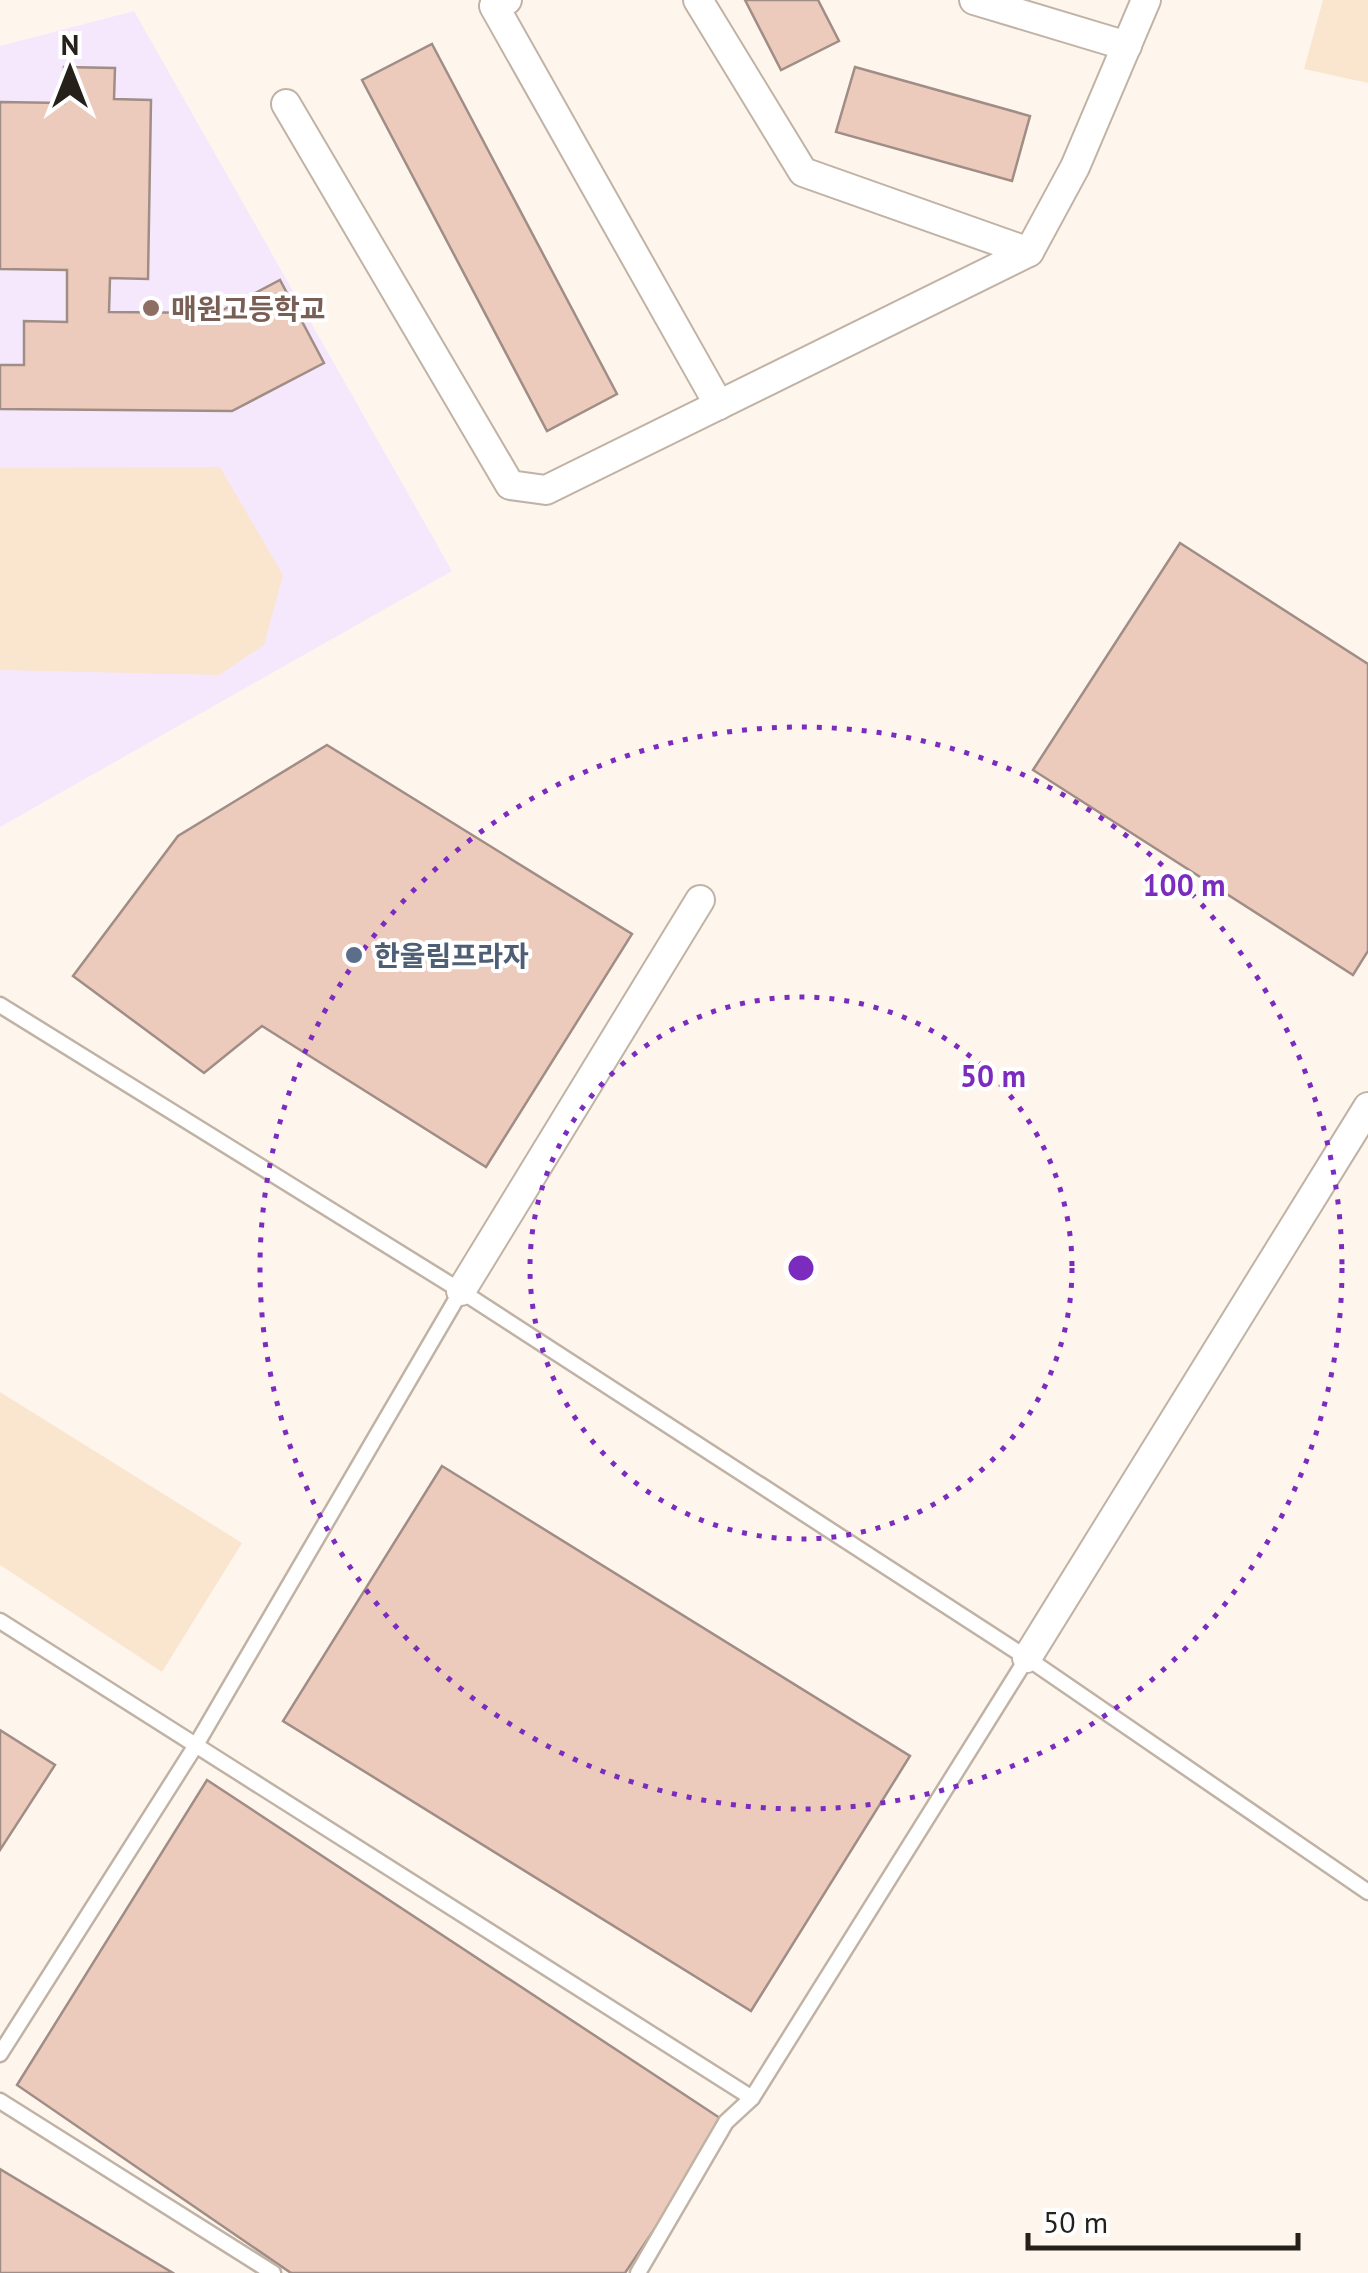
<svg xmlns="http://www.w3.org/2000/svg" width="1368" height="2273" font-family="'PT Sans','Noto Sans KR',sans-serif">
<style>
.education{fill:#f5e8fc}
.green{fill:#fae5ce}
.building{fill:#edcbbc;stroke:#9f8d86;stroke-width:2.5}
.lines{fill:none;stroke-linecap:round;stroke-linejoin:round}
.lane-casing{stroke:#c0b3a5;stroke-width:19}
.street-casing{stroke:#c0b3a5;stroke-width:32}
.lane{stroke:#fff;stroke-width:14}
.street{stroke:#fff;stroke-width:28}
.ring{fill:none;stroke:#7b2cbf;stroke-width:5;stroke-dasharray:5 10}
.education-dot{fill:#8d6e63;stroke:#fff;stroke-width:4}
.service-dot{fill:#5c6f8a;stroke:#fff;stroke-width:4}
.labels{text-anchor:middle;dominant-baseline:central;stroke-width:8;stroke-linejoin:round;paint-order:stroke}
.education-label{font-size:28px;font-weight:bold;fill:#785e54;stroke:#fff;text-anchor:start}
.service-label{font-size:28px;font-weight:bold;fill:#4e5e75;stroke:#fff;text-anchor:start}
.centre{fill:#7b2cbf;stroke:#fff;stroke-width:5}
.ring-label{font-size:30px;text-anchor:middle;font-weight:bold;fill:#7b2cbf;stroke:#fff;stroke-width:8;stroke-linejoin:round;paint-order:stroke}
</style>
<rect width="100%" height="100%" fill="#fef6ed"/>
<path class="education" d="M134,11L452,571L0,827V46Z"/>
<g class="green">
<path d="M1323,0H1368V83L1304,69Z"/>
<path d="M220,467L283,575L264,645L219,675L0,670V468Z"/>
<path d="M0,1392L242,1543L162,1672L0,1565Z"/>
</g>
<g class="building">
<path d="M745,0H818L839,41L781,70Z"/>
<path d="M432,44L617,394L547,431L362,80Z"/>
<path d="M64,67L115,68L114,99L151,100L148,279L110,278L109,312L217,313L280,280L324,363L232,411L0,409V365H24V321L67,322V270L0,269V102L64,103Z"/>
<path d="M855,67L1030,116L1012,181L836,132Z"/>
<path d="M1180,543L1368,664V951L1353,975L1033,770Z"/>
<path d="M327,745L632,934L486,1167L262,1026L204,1073L73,976L178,836Z"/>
<path d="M442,1466L910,1756L751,2011L283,1721Z"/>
<path d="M0,1730L55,1765L0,1850Z"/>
<path d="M207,1780L726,2122L625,2273H291L17,2085Z"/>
<path d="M0,2169L173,2273H0Z"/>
</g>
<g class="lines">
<defs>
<g id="lane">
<path d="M0,1005L461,1291L1027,1658L1368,1892"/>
<path d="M0,1621L752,2098"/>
<path d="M0,2054L196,1745L461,1291"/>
<path d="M0,2101L273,2273"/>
<path d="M638,2273L726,2122L752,2098L1027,1658"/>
</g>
<g id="street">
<path d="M507,0L494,6L719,405"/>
<path d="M698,0L803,172L1029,252"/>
<path d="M974,0L1127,46"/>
<path d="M286,104L510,485L546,490L1029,252L1075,167L1146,0"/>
<path d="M461,1291L700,900"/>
<path d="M1027,1658L1368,1107"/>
</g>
</defs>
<use href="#lane" class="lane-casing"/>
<use href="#street" class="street-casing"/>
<use href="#lane" class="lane"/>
<use href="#street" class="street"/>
</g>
<g class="ring">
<circle cx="801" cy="1268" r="271"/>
<circle cx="801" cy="1268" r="541"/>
</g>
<circle class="education-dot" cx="151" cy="308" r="10"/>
<circle class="service-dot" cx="354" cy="955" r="10"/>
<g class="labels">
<g class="education-label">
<text x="171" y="308">매원고등학교</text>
</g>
<g class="service-label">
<text x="374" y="955">한울림프라자</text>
</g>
</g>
<circle cx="801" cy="1268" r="15" class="centre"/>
<g class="ring-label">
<text x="1184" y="896">100 m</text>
<text x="993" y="1087">50 m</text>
</g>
<g transform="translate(70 70)" stroke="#ffffff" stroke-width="8" paint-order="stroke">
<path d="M0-8L18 38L0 25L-18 38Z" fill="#25201a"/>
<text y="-15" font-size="28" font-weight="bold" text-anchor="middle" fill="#25201a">N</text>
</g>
<path d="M1028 2233v15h270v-15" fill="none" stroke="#25201a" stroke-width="5"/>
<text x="1043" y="2233" font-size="30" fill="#25201a" stroke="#ffffff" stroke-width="8" paint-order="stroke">50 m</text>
</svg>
